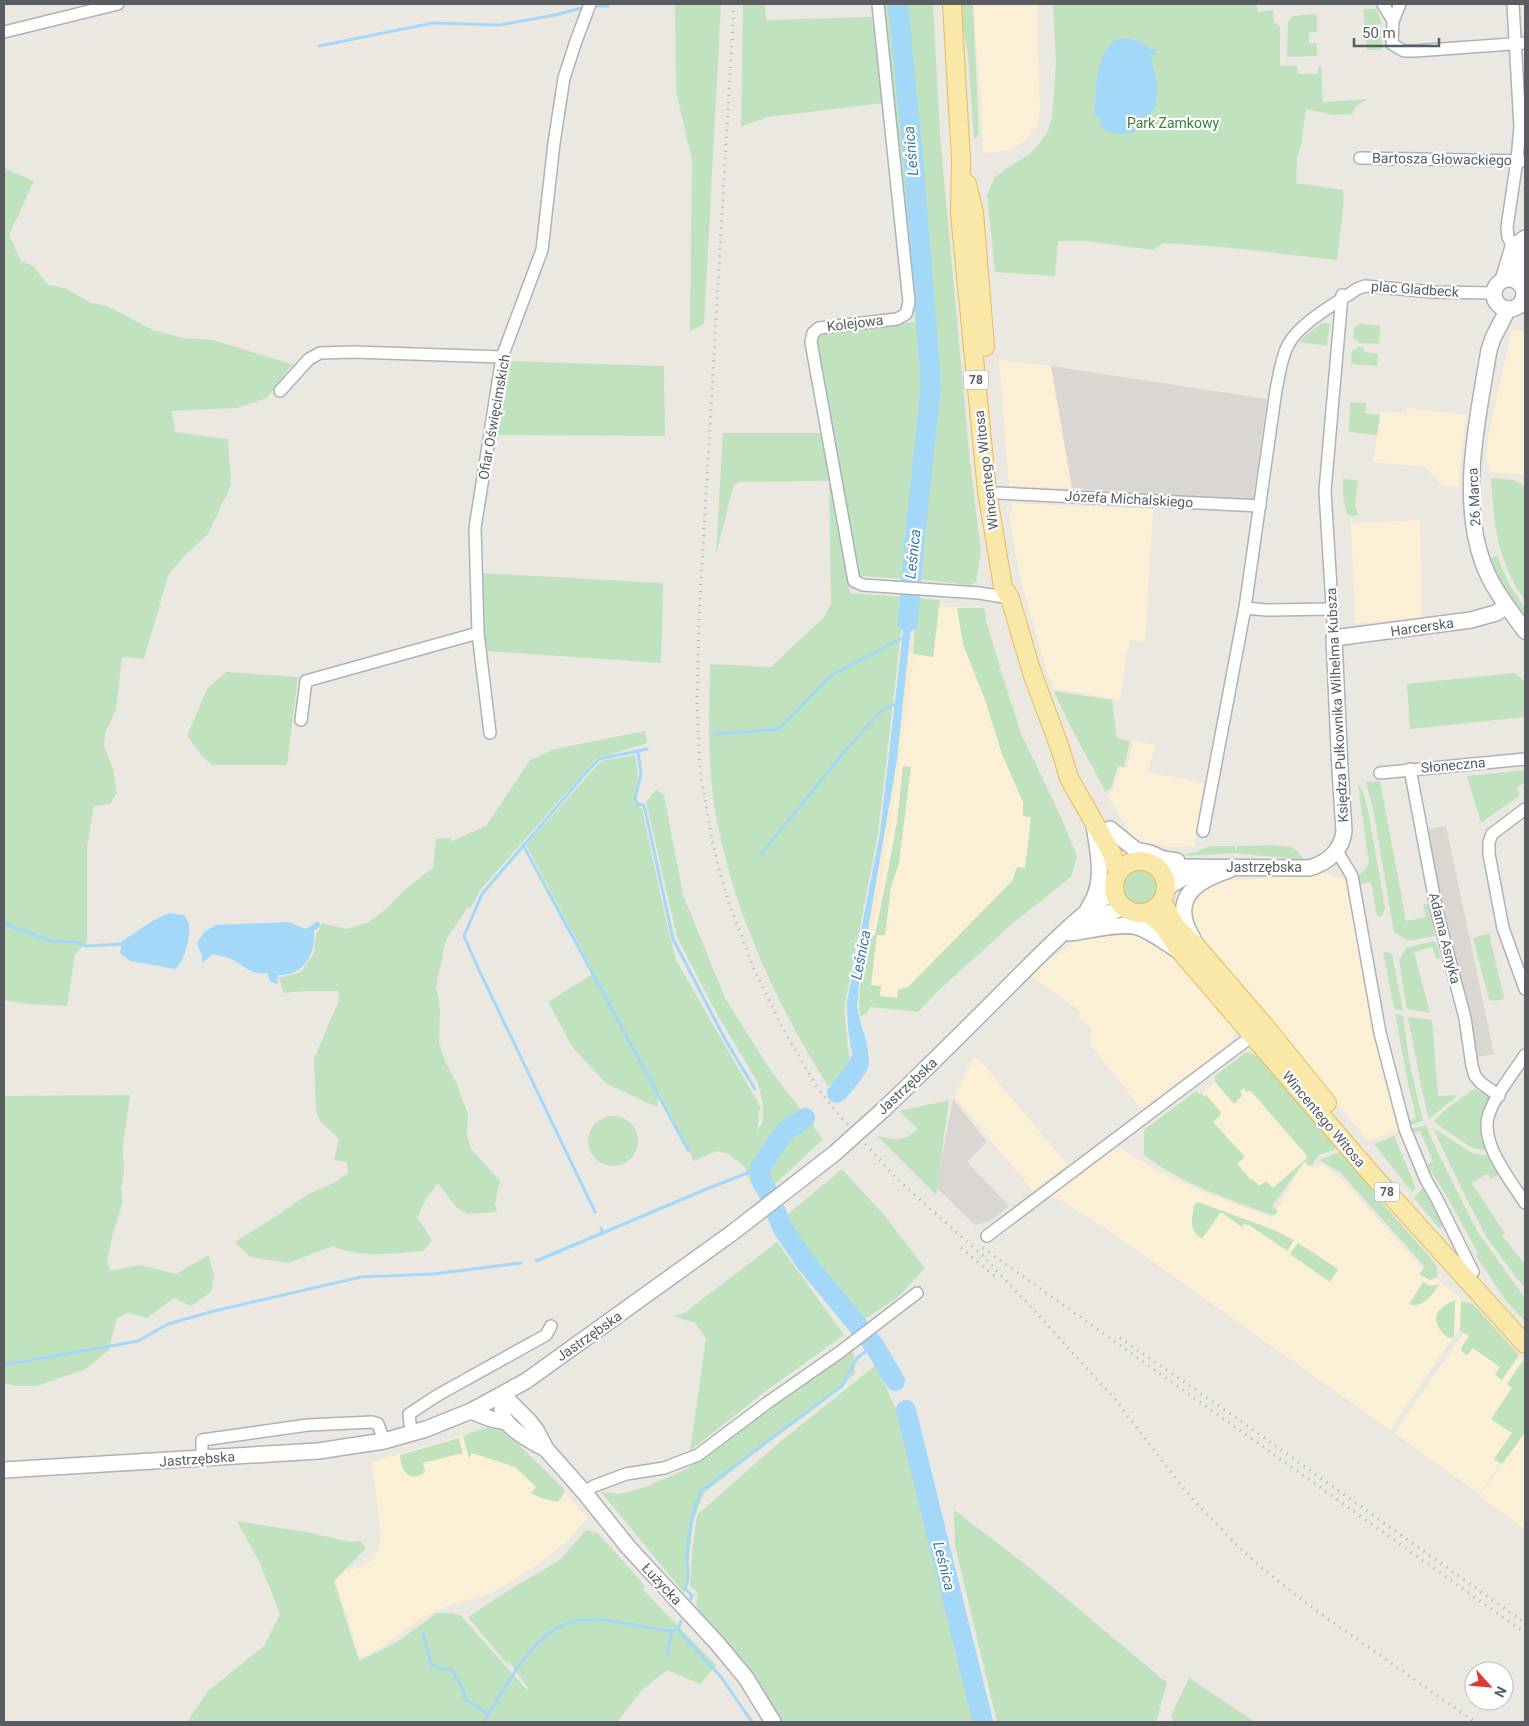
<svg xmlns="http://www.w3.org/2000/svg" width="1529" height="1726" font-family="Roboto,sans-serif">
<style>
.commercial{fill:#fbf0d6}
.industrial{fill:#dad7d3}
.green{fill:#c0e2be}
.sand{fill:#f7ecd0}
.water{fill:#a3d8f9}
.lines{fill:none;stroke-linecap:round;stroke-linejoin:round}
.stream{stroke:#a3d8f9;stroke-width:3}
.river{stroke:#a3d8f9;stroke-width:20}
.street-casing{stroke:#aeb2b6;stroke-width:14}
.secondary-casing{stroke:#adb1b5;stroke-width:18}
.primary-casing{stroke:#e8ba5d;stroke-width:20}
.street{stroke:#fff;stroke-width:11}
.secondary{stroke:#fff;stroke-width:15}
.primary{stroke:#f9e8a7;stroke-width:18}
.rail{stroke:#afb0b1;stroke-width:3;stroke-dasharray:1 6;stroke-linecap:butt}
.secondary-bridge-casing{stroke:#adb1b5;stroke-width:18;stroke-linecap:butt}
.secondary-bridge{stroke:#fff;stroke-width:15}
.labels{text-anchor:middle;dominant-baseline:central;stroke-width:4.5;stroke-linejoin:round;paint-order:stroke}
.shield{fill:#fff;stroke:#8b8e90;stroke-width:1}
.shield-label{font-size:12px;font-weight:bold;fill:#595d61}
.park-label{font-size:14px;fill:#398039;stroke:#fff}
.street-label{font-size:14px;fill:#595d61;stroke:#fff}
.water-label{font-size:15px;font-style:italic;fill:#4279a9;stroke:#fff}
</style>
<rect width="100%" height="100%" fill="#ebe8e1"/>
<g class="commercial">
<path d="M972,4H1039L1037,16L1040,109L1039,120L1031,134L1024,141L1008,151L983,153L981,97Z"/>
<path d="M1512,329L1525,331V475L1492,472L1489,469L1486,455L1489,431Z"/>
<path d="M999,360L1051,366L1072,488L1009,486Z"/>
<path d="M1407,408L1466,415L1458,487L1442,486L1425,467L1373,462L1381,411L1407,414Z"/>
<path d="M1013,503L1153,509L1145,642L1130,640L1126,659L1120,700L1054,688L1047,673L1020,577L1009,518Z"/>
<path d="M1420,520L1422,619L1355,623L1351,523Z"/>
<path d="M917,606L984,608L987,623L1001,671L1022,736L1057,808L1077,856L1071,877L1012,924L938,991L918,1012L870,1007L867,1013L860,1017L859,1003L860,988L868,940L874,935L872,934L907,704Z"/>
<path d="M1133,740L1155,745L1148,772L1204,783L1194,846L1174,847L1138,842L1132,837L1107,795L1113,790L1120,767L1127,769Z"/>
<path d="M1326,873L1346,879L1355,891L1366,952L1407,1128L1368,1141L1199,937L1190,918L1193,901L1198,894L1205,887L1223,881Z"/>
<path d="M1107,932L1140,933L1170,954L1180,962L1234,1029L1232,1040L1210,1058L1141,1109L1090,1044L1092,1029L1078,1018L1081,1012L1031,976L1047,961L1080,938Z"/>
<path d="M974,1057L979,1059L1067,1164L1033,1191L954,1096Z"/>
<path d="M1215,1082L1234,1103L1240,1091L1244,1088L1250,1090L1308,1157L1273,1189L1259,1187L1253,1179L1251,1180L1237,1164L1244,1157L1213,1122L1220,1116L1206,1095L1204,1096L1202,1094Z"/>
<path d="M1115,1145L1160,1172L1204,1192L1272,1218L1303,1163L1311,1168L1321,1165L1338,1175L1421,1267L1473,1308L1390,1430L1108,1230L1059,1199L1047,1198Z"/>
<path d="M1478,1312L1525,1362V1429L1479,1494L1394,1433Z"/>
<path d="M475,1432L563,1490L588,1518L567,1541L539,1564L493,1592L437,1610L416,1622L372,1653L360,1658L335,1581L345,1571L361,1567L373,1559L378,1549L381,1537L372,1462Z"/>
<path d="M1524,1433L1525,1434V1529L1479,1496Z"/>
</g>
<g class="industrial">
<path d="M1051,366L1267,399L1253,500L1072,488Z"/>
<path d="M1446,826L1494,1054L1477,1057L1468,1010L1449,940L1426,829Z"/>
<path d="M953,1099L987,1142L967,1162L1009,1206L990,1221L975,1225L936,1187Z"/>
</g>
<g class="green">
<path d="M675,4H721L704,324L690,331L692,160L676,91Z"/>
<path d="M743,4H765L766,20L872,17L884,103L767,117L741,127Z"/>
<path d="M884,4H894L896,9L927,377L919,458L909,534L906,579L861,576L856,572L816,344L820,337L826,332L915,322Z"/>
<path d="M903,4H933L940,135L970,462L981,552L976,582L970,585L918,579L920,535L937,377L930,310L920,166Z"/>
<path d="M962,4H973L979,134L974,140L968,53L963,28Z"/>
<path d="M1053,4H1256L1258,12L1273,10L1274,22L1280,27V66H1297L1298,74H1318V67H1321L1323,102L1368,99L1357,105L1352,114L1334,115L1306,109L1301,145L1297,157L1296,183L1343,190L1344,200L1337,260L1223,247L1163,243L1153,250L1084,241H1058L1055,276L995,272L987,195L994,178L1007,168L1030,154L1039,144L1048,131L1052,116L1056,64Z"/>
<path d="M1363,9H1377L1382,24L1373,25L1374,29H1384L1381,50H1367Z"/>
<path d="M1315,14L1317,16V32H1309V43H1317V56L1287,57L1288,22L1292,16Z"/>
<path d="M4,168L34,181L9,235L21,261L33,266L48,285L65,288L91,303L107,306L153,330L183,338L213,340L294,365L289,368L267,398L237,408L172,411L175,432L228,439L231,485L208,534L183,557L168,576L144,659L122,657L116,710L105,733L104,747L113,769L117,793L110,804L94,806L87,848V942L75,954L67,1006L27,1004L4,1000Z"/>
<path d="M1322,323L1330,324L1327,346L1300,342L1306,335Z"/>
<path d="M1361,324L1380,326L1379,344L1359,343L1353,338L1355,327Z"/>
<path d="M1359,347L1364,348V352L1378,354L1377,366L1351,364L1352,351Z"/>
<path d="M507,361L664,366L665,436L495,435Z"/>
<path d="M1350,402L1366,403L1365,413L1380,415L1377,435L1349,432Z"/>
<path d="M723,433H821L850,593L905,597L878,834L844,1009L850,1065L839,1078L828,1086C776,1004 734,912 716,816C707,766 709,715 710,664L771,667L825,616L831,604L829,481L738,482L733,487L716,555Z"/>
<path d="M1491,478L1513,480L1525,486V600C1497,562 1494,524 1491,478Z"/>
<path d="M1343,479L1358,480L1355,504L1358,515L1351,516L1347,514L1343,496Z"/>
<path d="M1497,556L1510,586L1525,608V619L1502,587L1490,561L1489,558Z"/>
<path d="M483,573L663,583L661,663L485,651Z"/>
<path d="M917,598L940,600L933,657L913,654Z"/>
<path d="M957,608H984L987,623L1001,671L1022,736L1057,808L1077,856L1071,877L1012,924L938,991L918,1012L870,1007L867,1013L860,1017C857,991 863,966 868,940L875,935L886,881L897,822L903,766L911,767L899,863L891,887L885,935H877L871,985L881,986L880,996L897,998L898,990L908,987L1012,881L1017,867L1025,868L1031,817L1023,816V802L1002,754L985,700L963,644Z"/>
<path d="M226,672L298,677L287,765H212L202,756L187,736L207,689Z"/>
<path d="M1514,673L1525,681V717L1410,729L1407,684Z"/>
<path d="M1054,691L1112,700L1117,738L1130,741L1124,767L1118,766L1111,788L1106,792L1069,724Z"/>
<path d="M645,731L647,743L596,759L481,889L470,909L468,907L446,940L436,987L440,1010L439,1042L446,1063L456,1082L468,1114L467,1135L471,1149L500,1181L495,1203L497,1212L468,1214L456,1207L438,1183L426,1199L417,1218L426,1230L432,1241L423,1251C394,1253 360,1259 333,1246L288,1263L250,1257L235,1242L278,1215L308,1194L334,1183L348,1173L347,1162L334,1160L339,1139L320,1121L316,1112L314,1059L339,1000L338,991H307L284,993L279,978L301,972L314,953L315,938L322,923L346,929L369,922L385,910L408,887L433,868L436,839L451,838L452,841L486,826L530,760L555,749Z"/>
<path d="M635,755L638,775L634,803L642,808L666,920L676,960L760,1106L757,1131L763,1121V1103L757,1081L718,1016L677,937L646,802L656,790L664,795L683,895L725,998L769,1068L823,1139L772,1187L751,1184L745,1167L727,1153L717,1151L694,1161L659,1092L657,1107L607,1084L573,1048L548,1002L594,973L526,845L601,761Z"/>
<path d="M1525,770V783L1516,788L1520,795L1481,823L1467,776Z"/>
<path d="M1380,781L1406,921L1426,917L1423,904H1430L1435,936L1408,941L1394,932L1373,809L1366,782Z"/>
<path d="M1358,784L1363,792L1368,810L1385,908L1382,916H1377L1371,882L1360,884L1358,877L1369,864Z"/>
<path d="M1271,845C1289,847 1293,843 1304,860L1235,853L1184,856L1188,853L1196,852L1210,846H1235V849L1237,850V846Z"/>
<circle cx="1140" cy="887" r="21"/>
<path d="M1489,933L1504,999L1497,1001L1489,1000L1473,938Z"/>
<path d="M1433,941L1436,942L1441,958L1436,959L1433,947L1414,952L1430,1013L1407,1009L1399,960L1406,948Z"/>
<path d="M1383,951L1392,954L1403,1011L1394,1008Z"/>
<path d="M1395,1014L1403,1016L1409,1061L1423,1121L1410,1125L1408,1121L1416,1118L1408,1083Z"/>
<path d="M1408,1017L1432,1020L1438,1096L1458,1095L1429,1119L1421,1085Z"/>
<path d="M1249,1052L1257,1056L1336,1145L1335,1149L1319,1155L1311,1166L1304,1162L1272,1206L1278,1211L1275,1215H1272C1228,1199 1182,1184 1144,1155V1130L1195,1092L1202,1094L1204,1096L1206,1095L1221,1112L1220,1116L1213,1122L1245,1157L1237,1164L1251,1180L1253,1179L1259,1186L1266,1181L1273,1188L1304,1161L1308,1157L1250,1090L1247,1092L1244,1088L1240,1091L1242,1096L1234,1104L1215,1082V1076L1245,1053Z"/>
<path d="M1482,1088L1492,1094L1490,1151L1472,1148L1434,1122L1446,1109L1474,1089L1480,1092Z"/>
<path d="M130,1095L123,1145L124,1174L121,1188L123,1201L112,1237L107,1263L110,1271L140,1265L176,1274L209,1255L214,1276L211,1292L191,1306L174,1298L147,1318L128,1313L117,1318L111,1340L109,1350L86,1369L37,1386H14L4,1383V1096Z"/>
<path d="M949,1100L936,1195L876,1135C893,1141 904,1142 918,1129L899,1111Z"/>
<circle cx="613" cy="1141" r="25"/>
<path d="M1426,1125L1436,1149L1477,1231L1525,1298V1321L1507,1302L1476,1256L1478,1253L1448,1198L1427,1165L1433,1161L1420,1131L1412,1133V1129Z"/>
<path d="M1433,1128L1474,1154L1492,1156L1503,1172L1491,1179L1487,1174L1472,1183L1505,1234L1502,1236L1525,1264V1289L1487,1238L1465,1196Z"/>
<path d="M1394,1136L1416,1188L1412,1192L1374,1144Z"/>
<path d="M1342,1151L1384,1205L1434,1262L1437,1267V1277L1430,1280L1419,1274L1425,1267L1340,1172L1319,1160Z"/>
<path d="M842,1169L884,1215L925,1268L897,1298L863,1320L801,1241L787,1215Z"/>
<path d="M1423,1188L1443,1225L1441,1228H1439L1414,1198Z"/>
<path d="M1198,1202L1274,1230L1294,1240L1287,1251L1249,1225L1244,1224L1242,1227L1221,1212L1202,1239C1188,1230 1192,1219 1194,1205Z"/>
<path d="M777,1242L844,1335L763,1393L690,1451L706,1338L695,1323L672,1316L683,1314Z"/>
<path d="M1298,1243L1338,1269L1330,1282L1290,1254Z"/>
<path d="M1423,1282L1431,1286L1439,1284C1434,1294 1420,1310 1409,1304Z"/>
<path d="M1455,1300L1454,1337L1448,1338C1430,1322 1432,1310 1455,1300Z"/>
<path d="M1461,1301L1473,1304L1519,1355L1502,1380L1495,1375L1500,1367L1473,1348L1467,1355L1462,1352L1461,1348L1469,1336L1460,1331Z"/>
<path d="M853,1347L855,1374L704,1493L693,1522L685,1594L601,1492L620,1494L646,1487L687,1469L731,1434Z"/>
<path d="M1523,1360L1525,1362V1434H1524L1502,1464L1494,1459L1512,1433L1491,1419L1512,1388L1507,1384Z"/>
<path d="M876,1365L901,1421L977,1722H782L775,1708L696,1606L698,1593L690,1586L692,1552L697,1515L780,1442Z"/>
<path d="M489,1428L501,1430L509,1435L565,1490L562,1497L557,1502L541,1498L531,1493L536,1487L515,1467L472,1453L469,1458L463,1436L481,1429Z"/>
<path d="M459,1438L463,1453L423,1463L425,1472C410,1484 400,1470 400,1455Z"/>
<path d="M954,1510L1025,1564L1167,1683L1156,1722H997L955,1546Z"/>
<path d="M237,1521L312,1533L350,1542L360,1541L366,1548L334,1581L359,1661L397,1642L437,1613H453L461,1616L527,1690L528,1688L510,1663L512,1661L507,1664L468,1617L509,1590L560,1560L586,1530L598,1533L646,1587L642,1589L716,1665L700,1684L667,1670L643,1689L617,1722H187L208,1691L264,1646L280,1614L260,1563Z"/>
<path d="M1189,1678L1255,1722H1174L1171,1716Z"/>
</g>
<path class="sand" d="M910,651L915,654L887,849L871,938L867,935L899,729Z"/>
<g class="water">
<path d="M1123,38C1137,39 1148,45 1156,55H1151L1156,80H1158L1156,105L1149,116L1135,132L1123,134H1117L1107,131L1099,126L1102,123L1099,117L1095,116C1094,106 1096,99 1096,89C1098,71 1101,42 1123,38Z"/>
<path d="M907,596L914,597L897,760L859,982L857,1006L860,1021L867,1043L869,1059L855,1085L847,1092L842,1079L854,1065L848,1029L847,1002L880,833Z"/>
<path d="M169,913L184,915C186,918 189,922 189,926C190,939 185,961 175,969L130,961L120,953L122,941L154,920Z"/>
<path d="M318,921L321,926L314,931C314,936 314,943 313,948C308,965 296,976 278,975L277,984L270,981L267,973C251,975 246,967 233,960C228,957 219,956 213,954L202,963V956L197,943L205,931L216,925L289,922L306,929Z"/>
</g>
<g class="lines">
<g class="stream">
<path d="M597,6H608"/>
<path d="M319,46L433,23L500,25L555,15L582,8"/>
<path d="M1152,51L1155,50"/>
<path d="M715,734L779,729L831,675L905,637"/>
<path d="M638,751L641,774L635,799L637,804L644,805L673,939L726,1041L755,1089"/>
<path d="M523,845L688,1150"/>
<path d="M761,854L845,751L882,710L897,703"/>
<path d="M4,924L51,941L75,942L86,946L122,944"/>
<path d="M595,1212L478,968L464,936L482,894L585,774L599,759L647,749"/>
<path d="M601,1228L603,1234"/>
<path d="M536,1261L709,1188L760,1168"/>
<path d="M4,1365L138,1341L168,1324L214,1311L361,1277L433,1274L521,1263"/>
<path d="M691,1599L692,1596L685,1588C691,1575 687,1570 687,1558C687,1535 693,1513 700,1492L842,1386L857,1358L874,1345"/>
<path d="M678,1630L721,1677L752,1722"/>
<path d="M423,1633L431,1664L440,1669L452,1670L463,1689L465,1699L489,1714"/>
<path d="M667,1656L672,1631"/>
<path d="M483,1722C506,1689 531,1631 575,1621C581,1620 591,1620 598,1620C622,1621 646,1628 670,1631L678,1629L681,1621"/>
</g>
<g class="river">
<path d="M898,4L914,167L931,385L915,536L908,622"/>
<path d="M837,1093C844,1085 855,1073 859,1063"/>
<path d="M805,1118L786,1130L772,1150L760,1168L762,1183L767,1190L783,1229L807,1264L874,1345L895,1381"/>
<path d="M906,1410L983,1722"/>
</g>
<defs>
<g id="street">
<path d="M878,4L909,302L906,314L897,319L819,328L813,333L811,342L854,581L863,585L979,593L1010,598"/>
<path d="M1383,4L1393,21"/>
<path d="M1400,4L1393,21L1392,44L1404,51H1415L1525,43"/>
<path d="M4,32L118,4"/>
<path d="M1360,158L1525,161"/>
<path d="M1513,247L1508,237L1507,227L1517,160L1520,127L1513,4"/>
<path d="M1521,303L1525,307"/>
<path d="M280,391L309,359L320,353L354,352L502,357"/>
<path d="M998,493L1260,506"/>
<path d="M1245,608L1266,610L1332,609"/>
<path d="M1334,638L1325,491L1342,295"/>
<path d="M301,720L306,681L478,633"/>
<path d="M490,733L478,633L475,528L502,357L542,250L554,143L564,78L576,41L590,4"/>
<path d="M1410,769L1437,912L1465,1018L1472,1066L1475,1076L1481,1083L1499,1096"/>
<path d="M1380,773L1525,759"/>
<path d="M1525,809L1492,834L1489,842V854L1503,928L1525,989"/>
<path d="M1203,831L1245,608L1276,390C1279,376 1281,358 1288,345C1299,323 1337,303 1357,289L1365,286L1434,292L1494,293"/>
<path d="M1337,851L1352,876L1380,1033L1405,1129L1426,1180L1437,1199L1473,1272"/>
<path d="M1525,1055C1514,1072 1493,1098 1488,1117C1481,1145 1511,1181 1525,1203"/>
<path d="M987,1236L1252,1036"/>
<path d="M414,1433L410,1424L409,1414L438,1395L546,1335L551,1326"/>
<path d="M202,1459V1440L308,1425L372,1422L378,1424L384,1441"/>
<path d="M584,1492L594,1486L626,1474L664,1468L698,1455L767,1403L840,1352L917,1293"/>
</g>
<g id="secondary">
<circle cx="1509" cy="294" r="15"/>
<path d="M1503,280L1513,247L1525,238"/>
<path d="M1518,282L1520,252L1522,242"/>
<path d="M1508,309L1493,338L1489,350C1478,417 1459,498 1483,563C1492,588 1509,609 1525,631"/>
<path d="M1110,829L1136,850L1150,853L1163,859L1177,861"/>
<path d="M1158,867L1309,868C1328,863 1342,850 1344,831L1340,770L1334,638L1471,620L1496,613L1506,606"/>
<path d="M1166,888L1183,878L1203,871"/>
<path d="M1089,907C1106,883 1098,852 1094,825"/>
<path d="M1078,929L1109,913L1124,907"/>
<path d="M1070,933C1088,931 1121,922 1138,927C1152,932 1166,943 1179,951"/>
<path d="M1195,943C1192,936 1187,929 1185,921C1177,890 1206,878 1229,870"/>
<path d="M884,1109C922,1073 959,1036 996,999C1034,961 1071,922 1114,890"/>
<path d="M503,1395L529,1421L536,1430L546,1449L584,1492L629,1548L717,1643L746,1678L773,1722"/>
<path d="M503,1395C503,1401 501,1409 503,1415C506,1428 534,1443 546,1449"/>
<path d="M471,1411L491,1419L506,1422"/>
<path d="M4,1470L318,1451L384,1441L426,1429L471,1411L526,1381L732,1233"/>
</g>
<g id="primary">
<path d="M952,4L961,160L960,214L987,491L1003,587L1010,598L1032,673L1060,748L1069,778L1112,854L1118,873"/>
<path d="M967,184L974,212L985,347"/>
<circle cx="1140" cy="887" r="26"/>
<path d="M1162,901L1176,927L1196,946L1264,1025L1327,1103"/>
<path d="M1147,912L1163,926L1180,951L1374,1177L1525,1344"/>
</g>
</defs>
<use href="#street" class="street-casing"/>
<use href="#secondary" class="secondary-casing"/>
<use href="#primary" class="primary-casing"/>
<use href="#street" class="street"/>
<use href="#secondary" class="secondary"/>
<use href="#primary" class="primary"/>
<g class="rail">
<path d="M734,4L699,618L697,706L700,771L712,840L720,873L730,906L754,969L782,1027L817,1087L837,1113L898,1180L981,1254L1032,1308L1113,1397L1180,1484L1198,1505L1242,1550L1263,1569L1310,1606L1475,1722"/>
<path d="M961,1248L997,1278"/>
<path d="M983,1248L1525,1633"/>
<path d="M1120,1338L1235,1417L1525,1623"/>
</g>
<defs>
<path id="secondary-bridge" d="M732,1233L835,1153L884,1109"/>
</defs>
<use href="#secondary-bridge" class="secondary-bridge-casing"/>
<use href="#secondary-bridge" class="secondary-bridge"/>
</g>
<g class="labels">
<g class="shield">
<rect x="963.5" y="370.5" width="25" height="19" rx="4"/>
<rect x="1374.5" y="1182.5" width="25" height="19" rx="4"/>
</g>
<g class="shield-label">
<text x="976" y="380">78</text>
<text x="1387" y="1192">78</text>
</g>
<g class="park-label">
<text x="1173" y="123">Park Zamkowy</text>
</g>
<g class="street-label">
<text transform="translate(1442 159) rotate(1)">Bartosza Głowackiego</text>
<text transform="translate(1415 289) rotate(4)">plac Gladbeck</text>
<text transform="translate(855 323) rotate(-7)">Kolejowa</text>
<text transform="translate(494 417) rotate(-80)">Ofiar Oświęcimskich</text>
<text transform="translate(986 470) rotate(-97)">Wincentego Witosa</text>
<text transform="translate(1474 497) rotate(-93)">26 Marca</text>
<text transform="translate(1129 499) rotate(3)">Józefa Michalskiego</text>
<text transform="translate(1422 627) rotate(-8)">Harcerska</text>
<text transform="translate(1337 705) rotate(-93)">Księdza Pułkownika Wilhelma Kubsza</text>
<text transform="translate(1453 765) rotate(-5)">Słoneczna</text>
<text x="1264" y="867">Jastrzębska</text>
<text transform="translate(1445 938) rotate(76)">Adama Asnyka</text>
<text transform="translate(907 1086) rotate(-43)">Jastrzębska</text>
<text transform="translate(1324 1119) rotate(50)">Wincentego Witosa</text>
<text transform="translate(589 1336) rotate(-35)">Jastrzębska</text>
<text transform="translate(197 1459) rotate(-4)">Jastrzębska</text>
<text transform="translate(662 1584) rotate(47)">Łużycka</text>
</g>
<g class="water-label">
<text transform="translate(911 151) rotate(-95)">Leśnica</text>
<text transform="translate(913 554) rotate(-84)">Leśnica</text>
<text transform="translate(861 955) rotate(-79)">Leśnica</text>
<text transform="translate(944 1566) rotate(76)">Leśnica</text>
</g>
</g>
<rect width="1529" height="1726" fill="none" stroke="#595d61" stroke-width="10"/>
<g transform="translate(1489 1686) rotate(117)"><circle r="24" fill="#ffffff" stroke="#bdbec0"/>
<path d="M0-4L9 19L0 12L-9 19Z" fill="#dd3935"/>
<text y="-8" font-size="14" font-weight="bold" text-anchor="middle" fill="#595d61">N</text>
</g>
<path d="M1354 38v8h85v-8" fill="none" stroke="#595d61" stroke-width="2.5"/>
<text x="1362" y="38" font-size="15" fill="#595d61" stroke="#ffffff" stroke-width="4" paint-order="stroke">50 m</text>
</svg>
